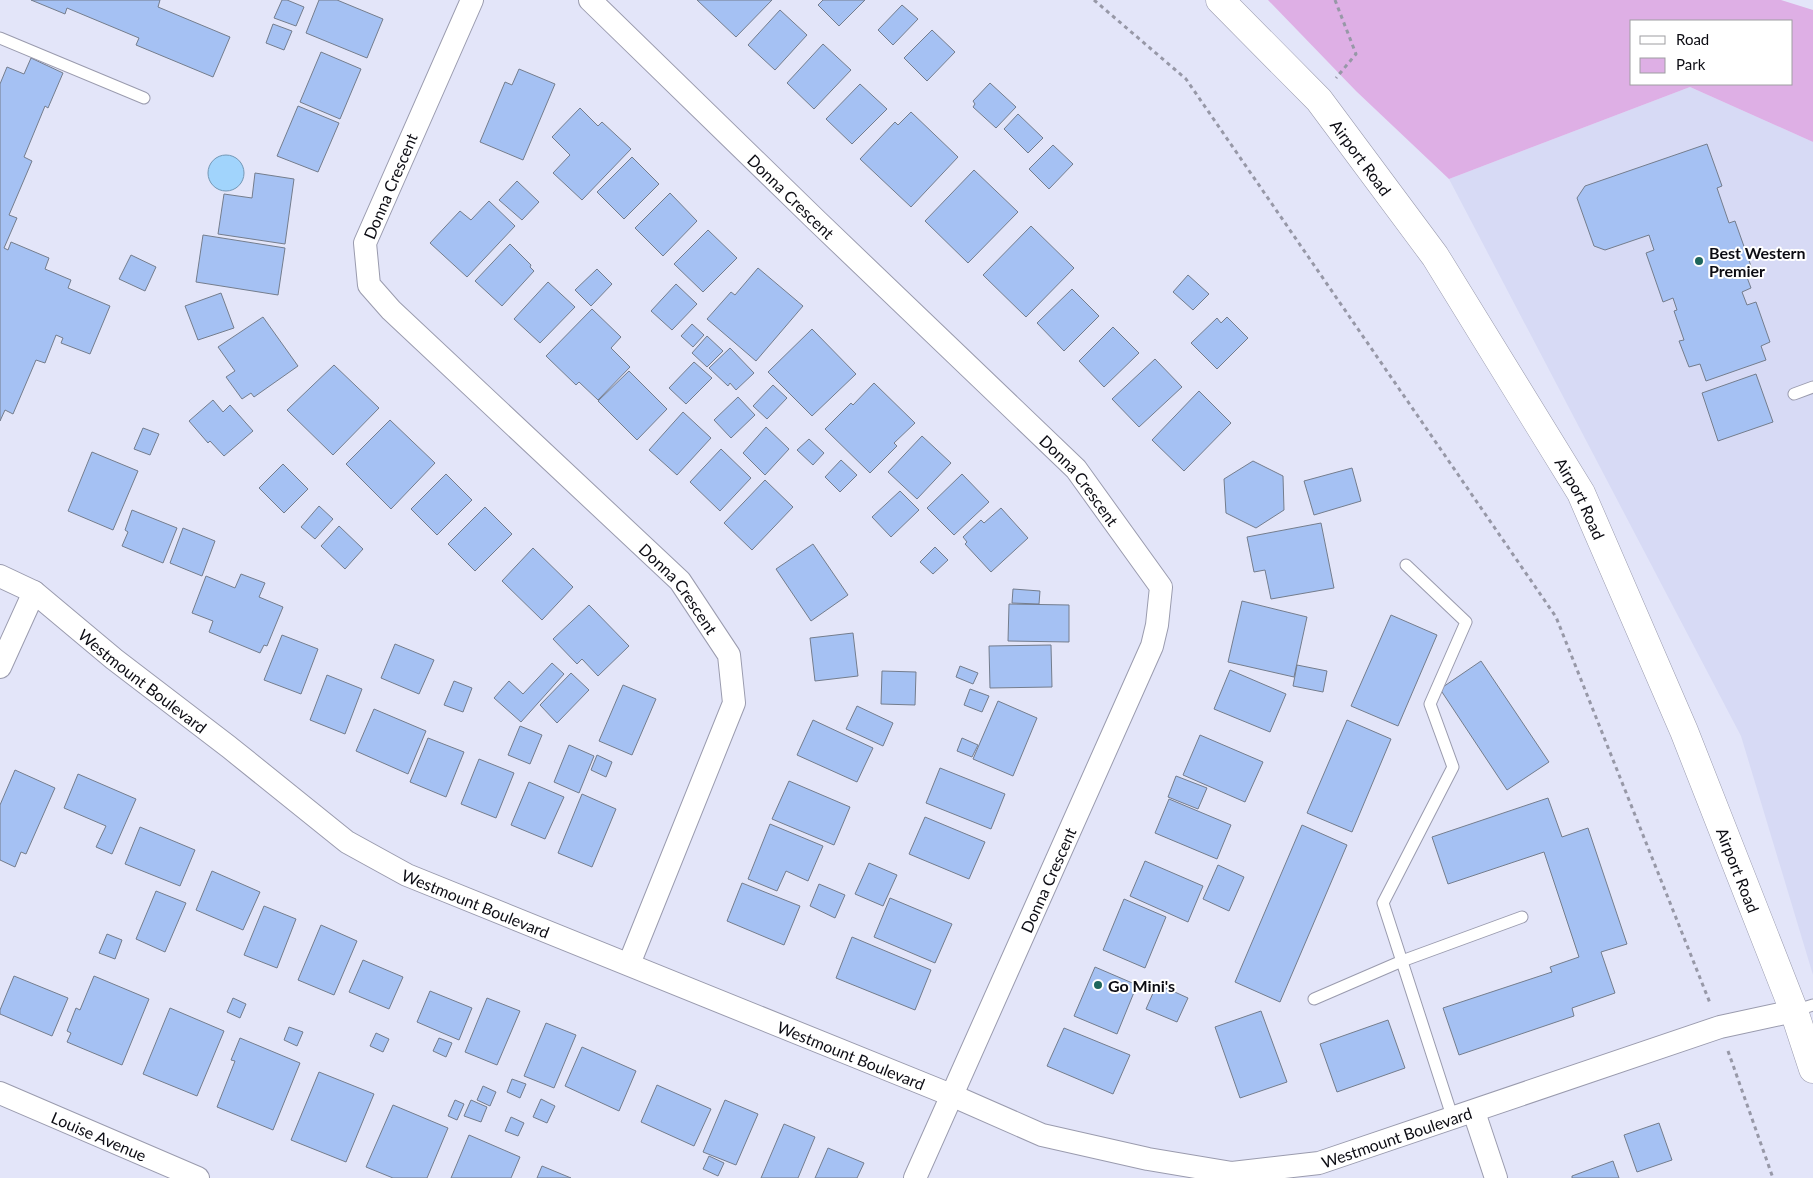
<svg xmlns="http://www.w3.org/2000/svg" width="1813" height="1178" font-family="Lato,sans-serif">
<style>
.built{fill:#d7daf5}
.green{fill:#deafe5;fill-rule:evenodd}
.water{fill:#a1d4fc;stroke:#7498b6}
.building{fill:#a5c1f3;stroke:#747d8d}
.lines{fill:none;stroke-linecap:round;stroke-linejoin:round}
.lane-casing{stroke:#9a9bae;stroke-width:13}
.street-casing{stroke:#9a9bae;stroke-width:24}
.secondary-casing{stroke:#9a9bae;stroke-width:29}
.path{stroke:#9798a7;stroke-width:3;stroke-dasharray:4 4;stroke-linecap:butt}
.lane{stroke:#fff;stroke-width:11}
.street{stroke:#fff;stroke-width:22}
.secondary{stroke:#fff;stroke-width:28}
.poi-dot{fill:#1e665c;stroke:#fff;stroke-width:2}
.labels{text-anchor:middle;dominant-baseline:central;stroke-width:4;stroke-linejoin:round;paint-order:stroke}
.street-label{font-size:16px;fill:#0c0c13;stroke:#fff}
.poi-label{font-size:16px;font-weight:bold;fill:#0c0c13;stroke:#fff;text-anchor:start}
</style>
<rect width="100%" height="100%" fill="#e3e5f9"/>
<path class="built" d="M1690,87L1813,142V975L1741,736L1449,179Z"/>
<path class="green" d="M1268,0H1781L1813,10V142L1690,87L1449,179L1356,91ZM1632,21H1792V84H1632Z"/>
<circle class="water" cx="226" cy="173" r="18"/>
<g class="building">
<path d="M31,0H160L158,7L230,37L213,77L136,45L139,38L67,8L65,14Z"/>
<path d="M282,0H287L304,7L296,26L274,18Z"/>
<path d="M319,0H337L383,19L367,58L306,33Z"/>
<path d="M697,0H772L736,37Z"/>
<path d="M823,0H865L839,26L818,5Z"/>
<path d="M902,5L918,19L893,45L878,30Z"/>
<path d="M780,10L807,35L775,70L748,45Z"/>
<path d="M273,24L292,31L284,50L266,43Z"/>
<path d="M932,30L955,52L927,81L904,58Z"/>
<path d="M823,44L851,70L814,109L787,83Z"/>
<path d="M321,52L361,69L340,119L300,102Z"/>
<path d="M31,58L63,73L48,108L45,106L24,157L32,161L9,215L17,218L4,248L8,250L11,242L49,258L45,269L71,280L68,288L110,306L90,354L61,343L63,338L56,335L45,363L36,360L13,414L5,410L0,421V84L7,67L24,74Z"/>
<path d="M519,69L555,84L523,160L480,142L505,82L512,85Z"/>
<path d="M990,83L1016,107L996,128L973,107L975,104L973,101Z"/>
<path d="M860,84L887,109L852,144L826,119Z"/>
<path d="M298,106L339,123L318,172L277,156Z"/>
<path d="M580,108L598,126L602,122L631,149L582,200L553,173L570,155L552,137Z"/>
<path d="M911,112L958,157L911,207L860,159L895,122L898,125Z"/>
<path d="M1018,114L1043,138L1028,153L1004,129Z"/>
<path d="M1707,144L1722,186L1717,188L1729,223L1735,221L1752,269L1745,272L1751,288L1742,292L1747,305L1756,302L1770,342L1761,346L1766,360L1706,381L1700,364L1689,367L1679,341L1684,340L1674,311L1677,310L1673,298L1663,302L1646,253L1654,250L1649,235L1605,250L1594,246L1577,198L1585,186Z"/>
<path d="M1053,145L1073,164L1049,189L1029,169Z"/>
<path d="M632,157L659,184L624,219L597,192Z"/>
<path d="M974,170L1018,212L968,263L925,221Z"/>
<path d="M255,173L294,179L285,244L218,234L224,194L252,198Z"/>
<path d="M517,181L539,202L522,220L499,200Z"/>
<path d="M670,193L697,221L663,256L635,228Z"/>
<path d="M489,201L515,226L467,277L430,243L460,211L471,220Z"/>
<path d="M1031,226L1074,268L1026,317L983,275Z"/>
<path d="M708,230L737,258L703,292L674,264Z"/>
<path d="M203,235L285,248L278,295L196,282Z"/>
<path d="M510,244L531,265L530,267L534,271L502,306L475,281Z"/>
<path d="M131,255L156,267L145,291L119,279Z"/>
<path d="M758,268L803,306L756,361L707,319L731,292L735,295Z"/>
<path d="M597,269L612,284L591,306L575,290Z"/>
<path d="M1188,275L1209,294L1193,310L1173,292Z"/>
<path d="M548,282L575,307L540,343L514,319Z"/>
<path d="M676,284L697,304L672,330L651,311Z"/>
<path d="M1072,289L1099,316L1064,351L1037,323Z"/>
<path d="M221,293L234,328L198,340L185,306Z"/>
<path d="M592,309L621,337L611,348L630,367L598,400L579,382L576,385L546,356Z"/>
<path d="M263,317L298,366L254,397L251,393L242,399L226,377L235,371L218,347Z"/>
<path d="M1227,317L1248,338L1217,369L1191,343L1217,318L1221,323Z"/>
<path d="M692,324L704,335L693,347L681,336Z"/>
<path d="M1113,327L1139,353L1104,387L1079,361Z"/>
<path d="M812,329L856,374L812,416L768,372Z"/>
<path d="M707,336L723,351L707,367L692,353Z"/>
<path d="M730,348L754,373L736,390L730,383L728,386L709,368Z"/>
<path d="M1155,359L1182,387L1139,427L1112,399Z"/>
<path d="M694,362L712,378L686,404L669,388Z"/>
<path d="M334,365L379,408L333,455L287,410Z"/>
<path d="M629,371L667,409L637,440L598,401Z"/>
<path d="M1756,374L1773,422L1718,441L1702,393Z"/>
<path d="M874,383L915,423L894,443L897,446L870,473L825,429L851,403L853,405Z"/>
<path d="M773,385L787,398L767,419L753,406Z"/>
<path d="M1199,391L1231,423L1184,471L1152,440Z"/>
<path d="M738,397L755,415L731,438L714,420Z"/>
<path d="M213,400L223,412L230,405L253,431L224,456L210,441L208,443L189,421Z"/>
<path d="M683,412L711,438L677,475L649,450Z"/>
<path d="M390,420L435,463L391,509L346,464Z"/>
<path d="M766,427L789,449L765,475L743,453Z"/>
<path d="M143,428L159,434L150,455L134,449Z"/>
<path d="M922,436L951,463L917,499L888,472Z"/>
<path d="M809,439L824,453L813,465L797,450Z"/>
<path d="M721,449L751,478L720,511L690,482Z"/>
<path d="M92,452L138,471L113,530L68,511Z"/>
<path d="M841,460L857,475L840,492L825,477Z"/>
<path d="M1253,461L1283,476L1284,510L1256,528L1226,513L1224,479Z"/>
<path d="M283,464L308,489L284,513L259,488Z"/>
<path d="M1352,468L1361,501L1314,515L1304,481Z"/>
<path d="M446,474L472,500L437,535L411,509Z"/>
<path d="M962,474L989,502L954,535L927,508Z"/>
<path d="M765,480L793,507L752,550L724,523Z"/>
<path d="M900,491L919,510L891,537L872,517Z"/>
<path d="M319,506L333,519L315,539L301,527Z"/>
<path d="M485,507L512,534L475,571L448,544Z"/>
<path d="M1001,508L1028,538L991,572L965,544L967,542L963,537L981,520L984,523Z"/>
<path d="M132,510L177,528L163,563L122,546L128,532L125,530Z"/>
<path d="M1321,523L1334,588L1271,599L1265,570L1254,572L1247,537Z"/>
<path d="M339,526L363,549L345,569L321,546Z"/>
<path d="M183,528L215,541L202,576L170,563Z"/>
<path d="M813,544L848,595L811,621L776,569Z"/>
<path d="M935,547L948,560L933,574L920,562Z"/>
<path d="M533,548L573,587L542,620L502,581Z"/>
<path d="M241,574L265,583L259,597L283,607L267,646L264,645L260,653L209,632L213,621L192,613L206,576L235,588Z"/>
<path d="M1013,589L1040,591L1039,604L1012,603Z"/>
<path d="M1242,601L1307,617L1294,677L1228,662Z"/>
<path d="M1009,604L1069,605V642L1008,641Z"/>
<path d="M589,605L629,646L598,676L582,659L577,664L553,639Z"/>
<path d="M1391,615L1437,635L1398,726L1351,706Z"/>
<path d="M853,633L858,676L815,681L810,638Z"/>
<path d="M282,635L318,649L301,694L264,680Z"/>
<path d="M395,644L434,660L419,694L381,678Z"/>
<path d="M1051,645L1052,687L990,688L989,646Z"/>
<path d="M1481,661L1549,762L1507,790L1440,689Z"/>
<path d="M552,663L564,674L521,722L494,698L509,681L523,694Z"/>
<path d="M1297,665L1327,671L1323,692L1293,686Z"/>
<path d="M960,666L978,673L973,684L956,677Z"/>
<path d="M1230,670L1286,694L1270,732L1214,709Z"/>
<path d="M882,671L916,672L915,705L881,704Z"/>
<path d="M571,673L589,690L557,723L540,705Z"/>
<path d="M327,675L362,689L345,734L310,720Z"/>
<path d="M454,681L472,688L463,712L444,705Z"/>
<path d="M623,685L656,699L632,755L599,741Z"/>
<path d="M970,689L989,696L982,712L964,705Z"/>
<path d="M998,701L1037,718L1013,776L973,759Z"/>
<path d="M857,706L893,723L883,746L846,729Z"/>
<path d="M374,709L426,731L408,774L356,751Z"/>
<path d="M813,720L873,748L857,782L797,755Z"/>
<path d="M1347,720L1391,739L1352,832L1307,813Z"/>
<path d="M520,726L542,735L530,764L508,755Z"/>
<path d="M1200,735L1263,762L1245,802L1183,775Z"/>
<path d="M428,738L464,752L446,797L410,782Z"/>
<path d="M962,738L978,745L972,757L957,751Z"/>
<path d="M569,745L594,756L579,793L554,782Z"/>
<path d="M597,755L612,762L606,777L591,770Z"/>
<path d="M479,759L514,773L496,818L461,804Z"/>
<path d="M940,768L1005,794L991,829L926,803Z"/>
<path d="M15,770L55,788L26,854L21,852L15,867L0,860V805Z"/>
<path d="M78,774L136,799L112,854L96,847L106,826L64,808Z"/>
<path d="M1176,776L1207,788L1198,809L1168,797Z"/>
<path d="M789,781L850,807L834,845L772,819Z"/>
<path d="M529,782L564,797L545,839L511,825Z"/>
<path d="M582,794L616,809L592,867L558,853Z"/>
<path d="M1548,798L1562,837L1588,828L1627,944L1601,952L1615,993L1572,1008L1574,1016L1459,1055L1443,1008L1552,972L1550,967L1579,957L1544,852L1448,884L1432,837Z"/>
<path d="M1169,799L1231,825L1217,859L1155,833Z"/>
<path d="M925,817L985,842L969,879L909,854Z"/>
<path d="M770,824L823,846L808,881L786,871L777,891L748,879Z"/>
<path d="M1302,825L1347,845L1280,1002L1235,982Z"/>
<path d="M140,827L195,850L180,886L125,864Z"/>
<path d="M1145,861L1203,886L1188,922L1130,896Z"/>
<path d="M869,863L897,875L883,906L855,894Z"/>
<path d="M1218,865L1244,877L1229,911L1203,899Z"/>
<path d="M212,871L260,892L243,930L196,910Z"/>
<path d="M742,883L800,906L784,945L727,921Z"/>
<path d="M819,884L845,895L835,918L810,906Z"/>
<path d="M156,891L186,903L165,952L136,939Z"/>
<path d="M890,898L952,924L935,963L874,937Z"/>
<path d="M1124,899L1166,917L1145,968L1103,950Z"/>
<path d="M264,906L296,919L277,968L244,955Z"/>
<path d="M321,925L357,941L334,995L298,980Z"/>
<path d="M107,934L122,940L115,959L99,953Z"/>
<path d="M852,937L931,970L915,1010L836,978Z"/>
<path d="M363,960L403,977L389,1009L349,992Z"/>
<path d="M1095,967L1137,985L1117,1034L1074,1016Z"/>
<path d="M14,976L68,998L52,1036L0,1014V1010Z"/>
<path d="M94,976L149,999L122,1065L67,1042L71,1033L67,1031L76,1008L80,1010Z"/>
<path d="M1157,984L1188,998L1177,1022L1146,1009Z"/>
<path d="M430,991L472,1008L459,1040L417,1022Z"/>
<path d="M233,998L246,1004L240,1018L227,1012Z"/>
<path d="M487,998L520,1011L497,1065L465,1052Z"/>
<path d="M170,1008L224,1031L197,1096L143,1074Z"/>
<path d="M1261,1011L1287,1082L1240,1098L1215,1027Z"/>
<path d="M1388,1020L1405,1068L1337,1092L1320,1044Z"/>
<path d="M546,1023L576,1035L554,1088L524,1076Z"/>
<path d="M289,1027L303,1032L297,1046L284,1040Z"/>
<path d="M1064,1028L1130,1055L1113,1094L1047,1066Z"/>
<path d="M376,1033L389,1039L383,1052L370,1046Z"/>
<path d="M240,1038L300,1063L273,1130L217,1107L235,1061L231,1060Z"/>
<path d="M439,1038L452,1043L446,1057L433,1051Z"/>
<path d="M582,1047L636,1071L619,1111L565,1086Z"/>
<path d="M319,1072L374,1094L346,1162L291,1140Z"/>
<path d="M512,1079L526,1084L520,1098L507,1092Z"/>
<path d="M657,1085L711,1109L694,1146L641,1122Z"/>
<path d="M483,1086L496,1092L490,1106L477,1100Z"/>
<path d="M541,1099L555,1106L547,1123L533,1117Z"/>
<path d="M455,1100L464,1104L457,1120L448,1116Z"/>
<path d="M471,1100L487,1107L481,1122L464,1116Z"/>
<path d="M725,1100L758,1114L736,1165L703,1152Z"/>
<path d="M393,1105L448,1128L427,1178H393L366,1167Z"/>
<path d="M511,1117L524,1123L518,1136L505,1131Z"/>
<path d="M1659,1123L1672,1160L1637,1172L1624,1135Z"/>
<path d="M784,1124L815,1137L798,1178H761Z"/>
<path d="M469,1135L520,1157L511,1178H451Z"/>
<path d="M828,1148L864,1163L857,1178H815Z"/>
<path d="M709,1156L724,1163L718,1176L703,1169Z"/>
<path d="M1613,1161L1619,1178H1572V1176Z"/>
<path d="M542,1166L571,1178H537Z"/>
</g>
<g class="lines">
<defs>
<g id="lane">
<path d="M0,38L144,98"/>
<path d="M1794,394L1813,387"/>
<path d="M1406,565L1466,622L1430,704L1453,767L1383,903L1453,1119"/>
<path d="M1314,999L1402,961L1522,917"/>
<path d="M1794,1011L1813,1005"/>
</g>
<g id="street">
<path id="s1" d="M472,0L365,243L369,285L391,310L680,581L729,655L734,703L629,964"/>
<path id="s2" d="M590,0L816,220L1076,469L1161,587L1157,625L1152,646L915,1178"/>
<path id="s3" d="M0,576L34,592L114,659L229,747L347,842L407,875L951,1095L1042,1135L1148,1159L1232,1173L1319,1163L1720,1027L1794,1011"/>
<path d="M0,667L34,592"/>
<path id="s4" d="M0,1093L198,1178"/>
<path d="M1474,1112L1496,1178"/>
</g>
<g id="secondary">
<path id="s5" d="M1220,0L1319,100L1435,256L1581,493L1684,731L1794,1011L1813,1069"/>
</g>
</defs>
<use href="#lane" class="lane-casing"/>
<use href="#street" class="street-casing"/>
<use href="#secondary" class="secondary-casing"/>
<g class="path">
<path d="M1094,0L1186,79L1556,617L1710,1003"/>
<path d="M1335,0L1356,54L1336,78"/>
<path d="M1728,1051L1773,1178"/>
</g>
<use href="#lane" class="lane"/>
<use href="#street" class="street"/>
<use href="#secondary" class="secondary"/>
</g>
<g class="poi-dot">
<circle cx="1699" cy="261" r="5"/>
<circle cx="1098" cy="985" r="5"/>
</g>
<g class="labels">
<g class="street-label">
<text stroke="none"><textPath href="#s5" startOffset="212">Airport Road</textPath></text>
<text transform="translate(390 186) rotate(-67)">Donna Crescent</text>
<text stroke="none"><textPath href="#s2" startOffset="281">Donna Crescent</textPath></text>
<text stroke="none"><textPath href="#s2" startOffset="686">Donna Crescent</textPath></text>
<text stroke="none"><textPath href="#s5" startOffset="618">Airport Road</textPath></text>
<text stroke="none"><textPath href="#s1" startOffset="742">Donna Crescent</textPath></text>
<text stroke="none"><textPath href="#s3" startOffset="178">Westmount Boulevard</textPath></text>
<text stroke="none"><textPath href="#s5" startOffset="1022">Airport Road</textPath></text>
<text transform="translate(1048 880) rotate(-66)">Donna Crescent</text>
<text stroke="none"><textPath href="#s3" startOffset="581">Westmount Boulevard</textPath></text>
<text stroke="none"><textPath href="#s3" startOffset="986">Westmount Boulevard</textPath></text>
<text stroke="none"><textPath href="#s4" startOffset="108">Louise Avenue</textPath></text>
<text stroke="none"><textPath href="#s3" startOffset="1556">Westmount Boulevard</textPath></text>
</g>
<g class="poi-label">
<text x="1709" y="252">Best Western<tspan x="1709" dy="18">Premier</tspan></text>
<text x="1108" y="985">Go Mini's</text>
</g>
</g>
<rect x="1630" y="20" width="162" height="65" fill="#ffffff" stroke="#9e9ea1"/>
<rect x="1640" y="36" width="25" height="8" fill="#ffffff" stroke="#9e9ea1"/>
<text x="1676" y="45" font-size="15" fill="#0c0c13">Road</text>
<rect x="1640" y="58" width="25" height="15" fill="#deafe5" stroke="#9e9ea1"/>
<text x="1676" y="70" font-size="15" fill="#0c0c13">Park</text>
</svg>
